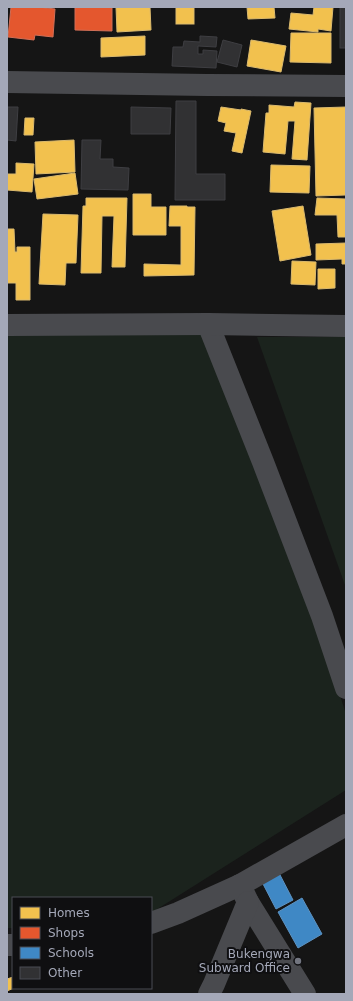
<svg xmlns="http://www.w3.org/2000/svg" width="353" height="1001" font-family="'DejaVu Sans',sans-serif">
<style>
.green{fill:#1b231d}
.homes{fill:#f2c14e;stroke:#dbba6e}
.shops{fill:#e4572e;stroke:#d16f57}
.schools{fill:#3f88c5;stroke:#5d92c1}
.building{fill:#313133;stroke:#3e3e42}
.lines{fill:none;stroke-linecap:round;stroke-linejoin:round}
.minor{stroke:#494a4e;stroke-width:22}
.poi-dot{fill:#72757f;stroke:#0f0f11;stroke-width:1.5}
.labels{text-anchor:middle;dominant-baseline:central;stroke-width:4;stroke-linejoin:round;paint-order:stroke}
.poi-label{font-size:12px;fill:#a4a8b8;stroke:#0f0f11;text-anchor:end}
</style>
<rect width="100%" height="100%" fill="#151515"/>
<g class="green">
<path d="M220,326L346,714V790L151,913V898H13V928H7V334Z"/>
<path d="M257,337H346V588Z"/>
</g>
<g class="homes">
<path d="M116,7H150L151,30L117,32Z"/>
<rect x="176" y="7" width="18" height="17"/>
<path d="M247,7H274L275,18L248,19Z"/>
<path d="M314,7H333L331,31L318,29V32L289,29L291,13L313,15Z"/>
<path d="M291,33H331V63L290,62Z"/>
<path d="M145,36V55L101,57V38Z"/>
<path d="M251,40L286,46L281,72L247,66Z"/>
<path d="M295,102L311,103L307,160L292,159L295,121H288L285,154L263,152L266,113H269V105L294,107Z"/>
<path d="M221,107L241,110V109L251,111L242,153L232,151L236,133L224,131L226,123L218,121Z"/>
<path d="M346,107V195L316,196L314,108Z"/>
<path d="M25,118H34L33,135H24Z"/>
<path d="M74,140L75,172L36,174L35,142Z"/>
<path d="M16,163L34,164L32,192L7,190V174H16Z"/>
<path d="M271,165L310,166L309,193L270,192Z"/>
<path d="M75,173L78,194L37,199L34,179Z"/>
<path d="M133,194H151V207H166V235H133Z"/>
<path d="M86,198H127L125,267H112L114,216H102L101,273H81L83,206H86Z"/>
<path d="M317,198L346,199V237H338L337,215H315Z"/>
<path d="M170,206H187V207H195L194,275L144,276V264L181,265V226H169Z"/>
<path d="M303,206L311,255L280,261L272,211Z"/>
<path d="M43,214L78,215L76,263H66L65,285L39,284Z"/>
<path d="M7,229H14L15,252H17V247H30V300H16V283H7Z"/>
<path d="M346,243V264H342V259L316,260V244Z"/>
<path d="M292,261L316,262L315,285L291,284Z"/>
<path d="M318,269H335V288L318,289Z"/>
<path d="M13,977V988H14L7,991V979Z"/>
</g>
<g class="shops">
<path d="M11,7H38L55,9L53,37L35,35L34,40L8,37Z"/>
<path d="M75,7H112V31L75,30Z"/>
</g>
<g class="schools">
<path d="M279,873L293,900L276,909L262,882Z"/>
<path d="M302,898L322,934L298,948L278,912Z"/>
</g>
<g class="building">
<rect x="340" y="7" width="6" height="41"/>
<path d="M200,36L217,37L216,47L198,46V54H203V50L217,51L216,68L172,66L173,47H183L184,41L200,42Z"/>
<path d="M223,40L242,45L237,67L217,62Z"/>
<path d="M176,101H196V174H225V200H175Z"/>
<path d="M7,107H18L16,141L7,140Z"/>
<path d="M131,107L171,108L170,134H131Z"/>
<path d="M82,140H101L100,159H113V167L129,168L128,190L81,189Z"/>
</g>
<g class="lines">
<g class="minor">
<path d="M7,82L207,85L346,86"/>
<path d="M208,324L263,462L322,616L346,688"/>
<path d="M7,325L208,324L346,326"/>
<path d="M240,885L248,902L305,994"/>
<path d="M151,923L178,913L240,885L346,825"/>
<path d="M7,945H13"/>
<path d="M209,994L214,984L248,902"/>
</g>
</g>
<circle class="poi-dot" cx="298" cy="961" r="4"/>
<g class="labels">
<g class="poi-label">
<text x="290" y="954">Bukengwa<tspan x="290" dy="14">Subward Office</tspan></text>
</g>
</g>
<rect width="353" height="1001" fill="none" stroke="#a4a8b8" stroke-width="16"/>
<rect x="12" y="897" width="140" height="92" fill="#0f0f11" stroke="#4b4c54"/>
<rect x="20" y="907" width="20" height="12" fill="#f2c14e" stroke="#4b4c54"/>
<text x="48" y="917" font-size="12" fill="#a4a8b8">Homes</text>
<rect x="20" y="927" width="20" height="12" fill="#e4572e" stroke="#4b4c54"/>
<text x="48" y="937" font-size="12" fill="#a4a8b8">Shops</text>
<rect x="20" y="947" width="20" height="12" fill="#3f88c5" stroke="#4b4c54"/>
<text x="48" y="957" font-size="12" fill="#a4a8b8">Schools</text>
<rect x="20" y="967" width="20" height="12" fill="#313133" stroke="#4b4c54"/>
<text x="48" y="977" font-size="12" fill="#a4a8b8">Other</text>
</svg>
